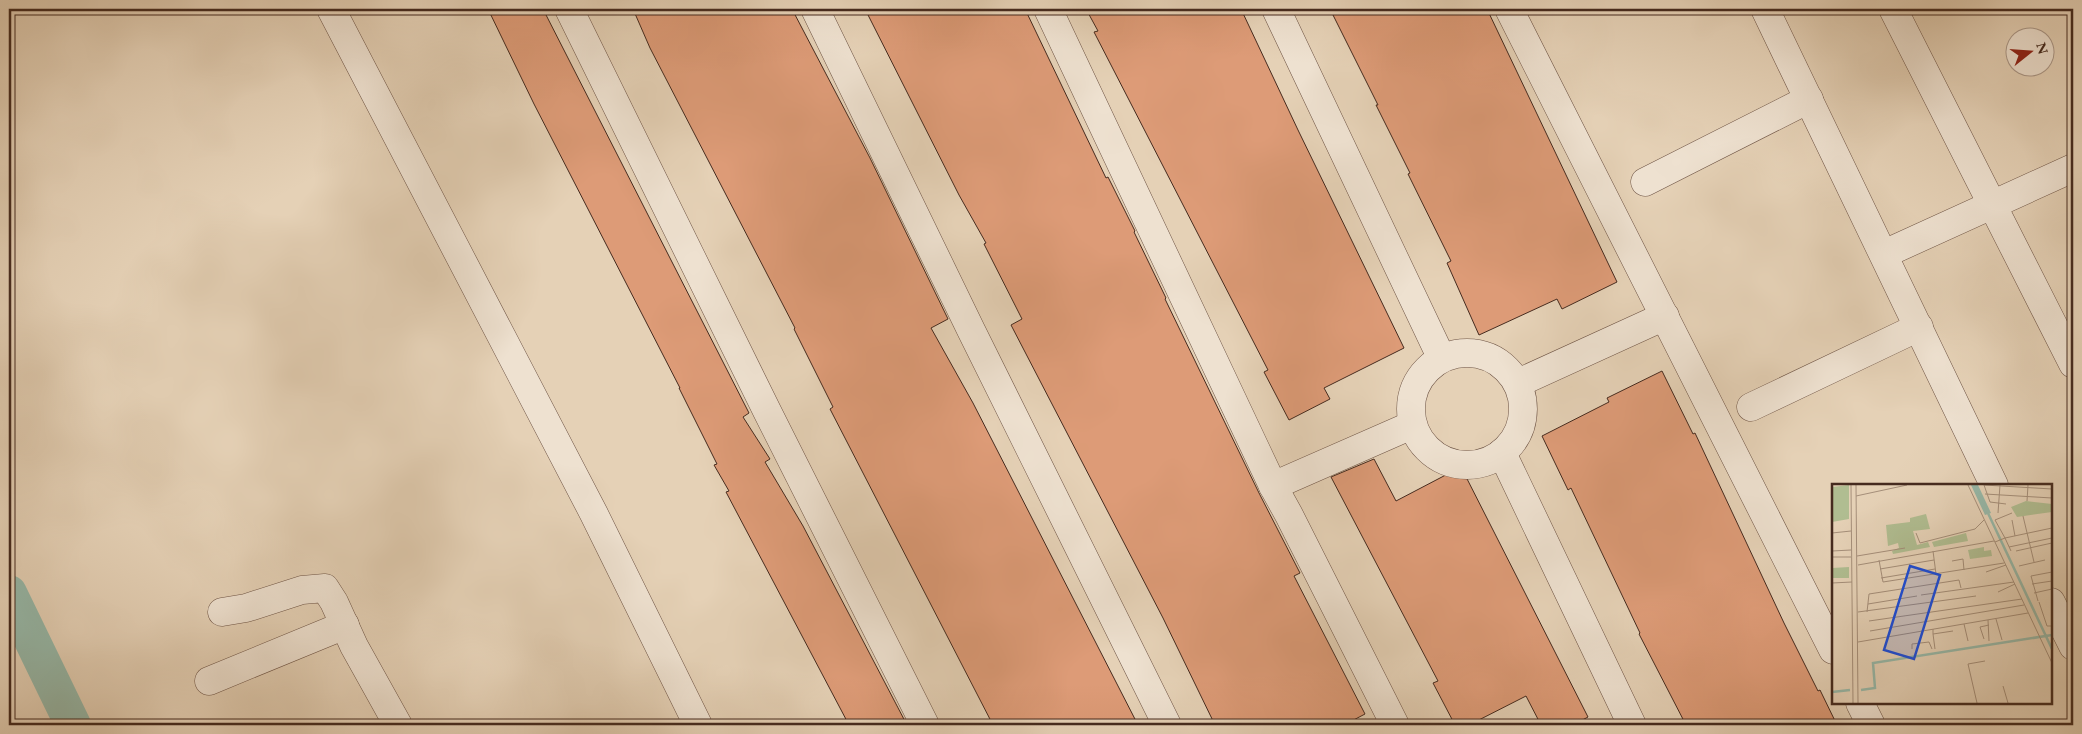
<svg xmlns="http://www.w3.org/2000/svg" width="2082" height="734" font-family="'EB Garamond',serif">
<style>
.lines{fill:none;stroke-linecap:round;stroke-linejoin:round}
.canal{stroke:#97b8a8;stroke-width:36}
.building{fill:#dd9b77;stroke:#462b1f}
.street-casing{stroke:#6e5445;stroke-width:29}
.street{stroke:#eee1d0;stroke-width:28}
.inset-river{fill:none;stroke:#97b8a8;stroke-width:2.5}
.inset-road{fill:none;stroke:#a58f7a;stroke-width:1}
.view{fill:#1d4ed8;fill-opacity:0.15;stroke:#1d4ed8;stroke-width:2.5}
.inset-edge{fill:none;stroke:#462b1f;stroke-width:2.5}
</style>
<rect width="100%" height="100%" fill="#e5d1b6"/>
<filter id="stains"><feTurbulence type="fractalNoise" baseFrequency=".004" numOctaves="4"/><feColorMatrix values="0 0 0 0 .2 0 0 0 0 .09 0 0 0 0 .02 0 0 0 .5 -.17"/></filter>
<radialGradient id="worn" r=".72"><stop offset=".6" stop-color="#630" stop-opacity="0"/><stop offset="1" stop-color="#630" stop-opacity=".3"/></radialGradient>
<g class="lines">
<path class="canal" d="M9,593L73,725"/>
</g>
<g class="building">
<path d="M488,9H543L749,413L743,417L770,459L765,462L803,526L907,725H849L726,492L729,491L714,465L717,464L679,388H680L534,104Z"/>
<path d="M633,9H792L870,158L948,319L931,328L973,403L1138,725H993L830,409L833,407L794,329L795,328L650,48Z"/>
<path d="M865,9H1025L1106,178L1108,177L1135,231L1134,232L1166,298L1165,299L1259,493L1300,573L1294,576L1365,714L1344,725H1215L1163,618L1011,325L1022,319L984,244L986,243L959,195Z"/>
<path d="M1086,9H1241L1298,130L1404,348L1324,388L1330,399L1289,420L1264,372L1268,370L1094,32L1098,31Z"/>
<path d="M1330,9H1487L1617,282L1562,309L1557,299L1479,335L1447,263L1451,261L1408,174L1410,173L1376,105H1378Z"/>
<path d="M1662,371L1693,434L1695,433L1784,623L1818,691L1820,690L1837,725H1686L1639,634L1640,633L1571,488L1568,490L1542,436L1609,402L1607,398Z"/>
<path d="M1374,459L1396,501L1461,467L1588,717L1573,725H1541L1526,696L1469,725H1455L1433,683L1438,681L1331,477Z"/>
</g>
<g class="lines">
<defs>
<g id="street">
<path d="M331,9L594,514L698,725"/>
<path d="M569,9L767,411L925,725"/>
<path d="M815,9L971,330L1167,725"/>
<path d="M1048,9L1273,486L1289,515L1395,725"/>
<path d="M1276,9L1441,357"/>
<path d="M1509,9L1833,650"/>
<path d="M1765,9L1994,485"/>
<path d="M1893,9L2073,364"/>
<path d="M1645,182L1809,99"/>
<path d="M1884,254L2073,168"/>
<circle cx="1467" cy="409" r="56"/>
<path d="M1518,383L1665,316"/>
<path d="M1751,407L1919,327"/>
<path d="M1502,453L1632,725"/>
<path d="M1273,486L1412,425"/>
<path d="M2051,602L2073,646"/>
<path d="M222,612L246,608L302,590L325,588L334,602L354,646L398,725"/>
<path d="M209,681L345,625"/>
<path d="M1860,703L1871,725"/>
</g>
</defs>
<use href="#street" class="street-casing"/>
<use href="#street" class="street"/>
</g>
<g transform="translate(1832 484)">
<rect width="220" height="220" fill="#e5d1b6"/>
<path d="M17,1V35L0,38V3ZM194,17L220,20V28L185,33L179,23ZM94,30L98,45L81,47L85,61L96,58L98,63L61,70L60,67L67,64L66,59L56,62L54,41L78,38V34ZM134,49L136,57L102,63L100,58ZM152,63V67L159,66L160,72L138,75L136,66ZM17,83V94H0V84Z" fill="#b0bd91"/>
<path d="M139,1H146L159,29L153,31Z" fill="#97b8a8"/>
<path class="inset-river" d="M155,27L220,165M29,206L43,204L41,179L220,151M0,208L18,206"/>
<path class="inset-road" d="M19,1L21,219M24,1L26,219M136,1L220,179M152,1L220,5M152,1L158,18L174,20M153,10L220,14M24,12L75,1M195,17L196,1M166,29L168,1M180,29L163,36L173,54L220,44M191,32L202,78M180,36L183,52M0,49L19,47M84,49L88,59L143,45L152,36M163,58L173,54L179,67M177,63L220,54M0,67L19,66M101,67L104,90M184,67L220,59M25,72L73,64M0,73H19M47,76L51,98L172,79M120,77L131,75L132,86M26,81L162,57M187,82L213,76M48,85L102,76M154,88L174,81M49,94L103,85M0,99L20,98M200,100L220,97M166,108L183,100M202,109L220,105M89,111L182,98M206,117L199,92L220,88M207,118L215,142H220M36,120L85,112M26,128L144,112M35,128L37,110L127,96L129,104M164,135L170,156M156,136L157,157M37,137L190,115M132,140L136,157M101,145V150L121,147M38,147L192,121M101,150L103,165M152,155L148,143L157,141M26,158L196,129M80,165V160L97,158L100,165M171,202L176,219M145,219L136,180L153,177"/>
<path class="view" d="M78,82L108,91L82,175L52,166Z"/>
<rect width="220" height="220" class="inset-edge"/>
</g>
<rect width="2082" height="734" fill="none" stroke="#e5d1b6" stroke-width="30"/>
<rect x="10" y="10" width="2062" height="714" fill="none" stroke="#462b1f" stroke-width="2.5"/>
<rect x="15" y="15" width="2052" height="704" fill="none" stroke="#462b1f"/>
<g transform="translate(2030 52) rotate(73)"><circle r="24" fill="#eee1d0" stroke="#ab9889"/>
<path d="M0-4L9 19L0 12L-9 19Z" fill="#8f2418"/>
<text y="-8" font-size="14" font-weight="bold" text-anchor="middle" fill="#462b1f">N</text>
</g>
<rect width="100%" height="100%" filter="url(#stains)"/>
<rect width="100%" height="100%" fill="url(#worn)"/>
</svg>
